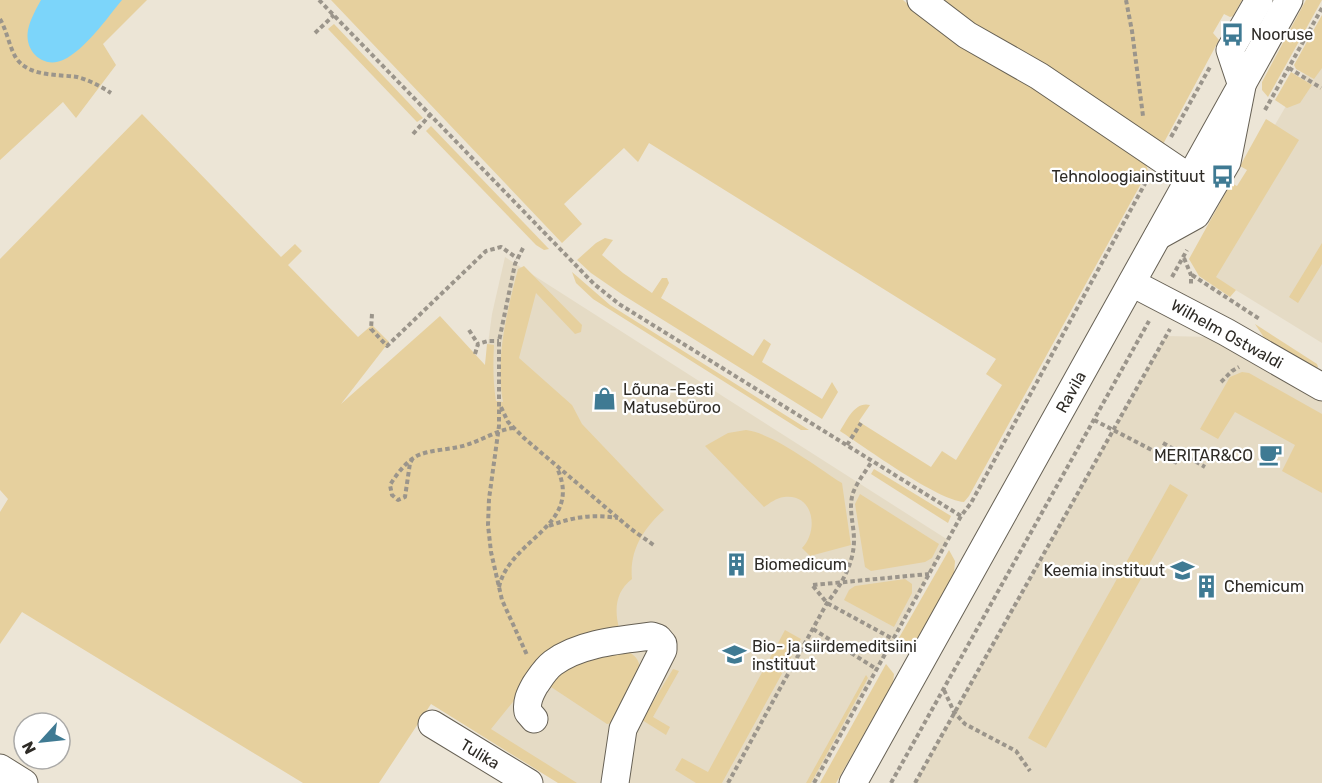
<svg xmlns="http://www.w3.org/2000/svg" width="1322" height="783" font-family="Rubik,sans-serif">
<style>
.built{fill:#e5dbc5}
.green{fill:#e6d09e}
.water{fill:#7cd5fa}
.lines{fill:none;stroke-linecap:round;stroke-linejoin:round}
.minor-casing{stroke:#666054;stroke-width:29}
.path{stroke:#9b958b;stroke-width:4;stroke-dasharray:4.5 3;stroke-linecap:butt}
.minor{stroke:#fff;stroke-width:27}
.labels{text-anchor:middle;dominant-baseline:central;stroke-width:4.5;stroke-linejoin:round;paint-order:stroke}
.poi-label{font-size:16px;fill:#2e2b26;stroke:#fff;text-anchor:start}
.street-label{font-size:16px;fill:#2e2b26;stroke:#fff}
</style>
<rect width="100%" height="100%" fill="#ece5d6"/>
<g class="built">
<path d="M1322,44V343L1216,278L1196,261Z"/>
<path d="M505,257L948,540L814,783H559L478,733L485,366L492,314Z"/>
<path d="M1166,336L1214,337L1322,398V783H915Z"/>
</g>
<g class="green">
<path d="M0,0H147L103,44L116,65L76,118L63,102L0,160Z"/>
<path d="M331,0H903L912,8L1001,66L1146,164L1148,171L969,496L964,502C937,500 866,448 840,431C847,420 855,401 870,405L859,421L861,423L931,467L942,451L956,460L1002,385L986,374L996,359L649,143L638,162L624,148L564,204L582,224L562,243Z"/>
<path d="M935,0H1242L1233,16L1230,17L1224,14L1213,33L1219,40L1161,148Z"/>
<path d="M1306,0H1322L1268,97L1262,90V82Z"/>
<path d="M1322,15V68L1314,79L1296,69L1294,65Z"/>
<path d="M334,24L423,118L417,122L328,29Z"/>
<path d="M1291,72L1312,85L1300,103L1287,108L1275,100Z"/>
<path d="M142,114L281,257L295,244L302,251L288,265L358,337L372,325L389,342L341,404L440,316L485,365L487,344L494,345C493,364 493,382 496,401L503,402C495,359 507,311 518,269L524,266L582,325L581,332L575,334L536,293L519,358L572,405L582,424L664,510C644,528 629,550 632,579C616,591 614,609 619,628L533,677L491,729L577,783H558L431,704L379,783H303L22,612L0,644V512L8,499L0,490V259Z"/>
<path d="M1266,119L1299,140L1216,277L1236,290L1230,297L1199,276L1189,259L1231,183L1237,186L1247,170L1240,166Z"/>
<path d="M431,126L549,249L544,250L536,245L426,131Z"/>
<path d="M605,238L613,240L602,255L623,273L652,293L662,278H667L669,283L661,298L753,356L764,339L771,344L762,362L822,399L832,382L838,392L822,419L623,295L591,273L577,260L596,243Z"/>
<path d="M1322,243V264L1298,303L1289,297Z"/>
<path d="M572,272L610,305L809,430H801L593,299L576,283Z"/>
<path d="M1255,324L1317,364L1318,367L1317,368L1265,339Z"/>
<path d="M1242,372L1249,373L1322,414V493L1282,471L1295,445L1235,412L1218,439L1200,429L1230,377Z"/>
<path d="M746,430C773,433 818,468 842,483L851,545L810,556L802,548C819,531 814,493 784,497C776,498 770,503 764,507L705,446L728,433Z"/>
<path d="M874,469L951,516L948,523L871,474Z"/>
<path d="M1170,484L1188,495L1046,748L1028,738Z"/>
<path d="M860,494L939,544L932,558L925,562L871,571L865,567L855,504Z"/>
<path d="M949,550L955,561L954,574L918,638L907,644L896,643Z"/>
<path d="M905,579L912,584V593L894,627L844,600L849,590L855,586Z"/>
<path d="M785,630L801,639L722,783H696L675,770L682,758L708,772Z"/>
<path d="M627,652C635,654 641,662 639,670C636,682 618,711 612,723L607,724L551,687L552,680L576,661Z"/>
<path d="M886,664L894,674L893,683L836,783H820Z"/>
<path d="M673,669L679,671L653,717L670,727L666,735L642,720Z"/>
<path d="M866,675L868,678L811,783H806Z"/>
</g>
<path class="water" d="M41,0H122C107,18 85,50 63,60C43,69 24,51 28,30C30,20 36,9 41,0Z"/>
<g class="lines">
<defs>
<g id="minor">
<path d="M921,0L967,35L1039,76L1190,178"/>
<path d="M1158,236L1196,215L1227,162L1242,86L1230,50L1259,0"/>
<path d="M1132,283L1226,332L1322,387"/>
<path d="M534,719L528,712C526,702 530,694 535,685C540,678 545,669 553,663C580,643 620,640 652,636L658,638L663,644V650L623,729L615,783"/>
<path d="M432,724L529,783"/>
<path d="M0,768L24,783"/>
<path d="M853,783L1289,0"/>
</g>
</defs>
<use href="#minor" class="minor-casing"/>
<g class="path">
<path d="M319,0L594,284L619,304L961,516"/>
<path d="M1126,0L1132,31L1143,116"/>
<path d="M0,19C7,31 9,46 16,58C29,77 57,74 77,77C89,80 100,86 111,93"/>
<path d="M315,33L334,15"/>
<path d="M1289,68L1321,88"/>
<path d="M1265,110L1322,8"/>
<path d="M413,134L430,115"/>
<path d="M1171,137L1210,67"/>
<path d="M523,248L515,264L499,341V426L489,499L488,525L491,552L502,600L527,655"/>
<path d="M1184,258L1191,275V285"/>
<path d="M1192,275L1261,320"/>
<path d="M1172,277L1187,250"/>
<path d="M372,314L371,329L387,346L486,251L501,247L517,258"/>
<path d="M469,330L478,344"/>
<path d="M475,354L478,344L488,341H499"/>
<path d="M1221,382L1232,371L1239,367"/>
<path d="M501,407L508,422L524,438L631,529L655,546"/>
<path d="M1094,420L1177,463"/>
<path d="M1163,443L1205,467"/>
<path d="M847,445L861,423"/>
<path d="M413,458L410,463L405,497L398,500L392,495L390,485C396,475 405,463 415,457C428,449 454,450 469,444C484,439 498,430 513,428"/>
<path d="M549,526C573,517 592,514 618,518"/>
<path d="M813,585L929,574"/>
<path d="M813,586L827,603L893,639"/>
<path d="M499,587C510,538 584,526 557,468"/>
<path d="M813,629L878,670"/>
<path d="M944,690L954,712L965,724L1016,751L1030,771"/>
<path d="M728,783L827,603C841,585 854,564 854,540C854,524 848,509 853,493C857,482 866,471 872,461"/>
<path d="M814,783L961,516L971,503L1147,180"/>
<path d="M891,783L1149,321"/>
<path d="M915,783L1170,329"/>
</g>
<use href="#minor" class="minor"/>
</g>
<defs>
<symbol id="bus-bare" viewBox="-9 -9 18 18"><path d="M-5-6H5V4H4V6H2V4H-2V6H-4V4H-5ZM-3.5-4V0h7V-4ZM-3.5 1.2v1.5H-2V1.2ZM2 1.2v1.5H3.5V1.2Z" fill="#3f7a93" stroke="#fff" stroke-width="2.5" paint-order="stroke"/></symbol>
<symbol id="shop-bare" viewBox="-9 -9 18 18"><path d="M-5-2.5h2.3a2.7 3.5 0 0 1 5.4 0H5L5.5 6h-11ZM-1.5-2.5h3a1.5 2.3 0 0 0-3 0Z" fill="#3f7a93" stroke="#fff" stroke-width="2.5" paint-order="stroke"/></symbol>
<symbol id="cafe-bare" viewBox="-9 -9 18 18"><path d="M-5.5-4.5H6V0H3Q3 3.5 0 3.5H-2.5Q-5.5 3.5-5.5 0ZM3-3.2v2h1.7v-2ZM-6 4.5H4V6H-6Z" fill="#3f7a93" stroke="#fff" stroke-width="2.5" paint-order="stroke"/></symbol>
<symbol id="building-bare" viewBox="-9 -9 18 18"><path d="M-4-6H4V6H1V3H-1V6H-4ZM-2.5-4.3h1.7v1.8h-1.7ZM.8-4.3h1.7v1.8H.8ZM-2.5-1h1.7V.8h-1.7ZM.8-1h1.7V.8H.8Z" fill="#3f7a93" stroke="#fff" stroke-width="2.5" paint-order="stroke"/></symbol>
<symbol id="university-bare" viewBox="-9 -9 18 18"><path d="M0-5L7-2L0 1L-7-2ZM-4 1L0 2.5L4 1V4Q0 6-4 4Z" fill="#3f7a93" stroke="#fff" stroke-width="2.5" paint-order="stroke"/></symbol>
</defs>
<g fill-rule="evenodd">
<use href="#bus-bare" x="1216" y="18" width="33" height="33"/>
<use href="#bus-bare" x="1206" y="160" width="33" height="33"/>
<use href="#shop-bare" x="588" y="382" width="33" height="33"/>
<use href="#cafe-bare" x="1254" y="438" width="33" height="33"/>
<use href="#building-bare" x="720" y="548" width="33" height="33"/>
<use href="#university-bare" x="1166" y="554" width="33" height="33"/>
<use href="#building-bare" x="1190" y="570" width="33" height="33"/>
<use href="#university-bare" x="718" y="638" width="33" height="33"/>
</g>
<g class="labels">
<g class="poi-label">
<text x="1251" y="34">Nooruse</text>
<text x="1205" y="176" text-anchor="end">Tehnoloogiainstituut</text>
<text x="623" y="389">Lõuna-Eesti<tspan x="623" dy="18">Matusebüroo</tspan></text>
<text x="1253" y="455" text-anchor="end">MERITAR&amp;CO</text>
<text x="754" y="564">Biomedicum</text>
<text x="1165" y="570" text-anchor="end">Keemia instituut</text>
<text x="1224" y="586">Chemicum</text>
<text x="752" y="646">Bio- ja siirdemeditsiini<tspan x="752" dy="18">instituut</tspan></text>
</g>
<g class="street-label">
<text transform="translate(1227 334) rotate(29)">Wilhelm Ostwaldi</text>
<text transform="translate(1071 392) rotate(-61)">Ravila</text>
<text transform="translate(480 754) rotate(31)">Tulika</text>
</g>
</g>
<g transform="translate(42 741) rotate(243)"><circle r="28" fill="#ffffff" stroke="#abaaa8" stroke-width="1.5"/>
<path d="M0-4.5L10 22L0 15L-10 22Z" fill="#3f7a93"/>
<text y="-9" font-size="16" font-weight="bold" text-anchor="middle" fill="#2e2b26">N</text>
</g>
</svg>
